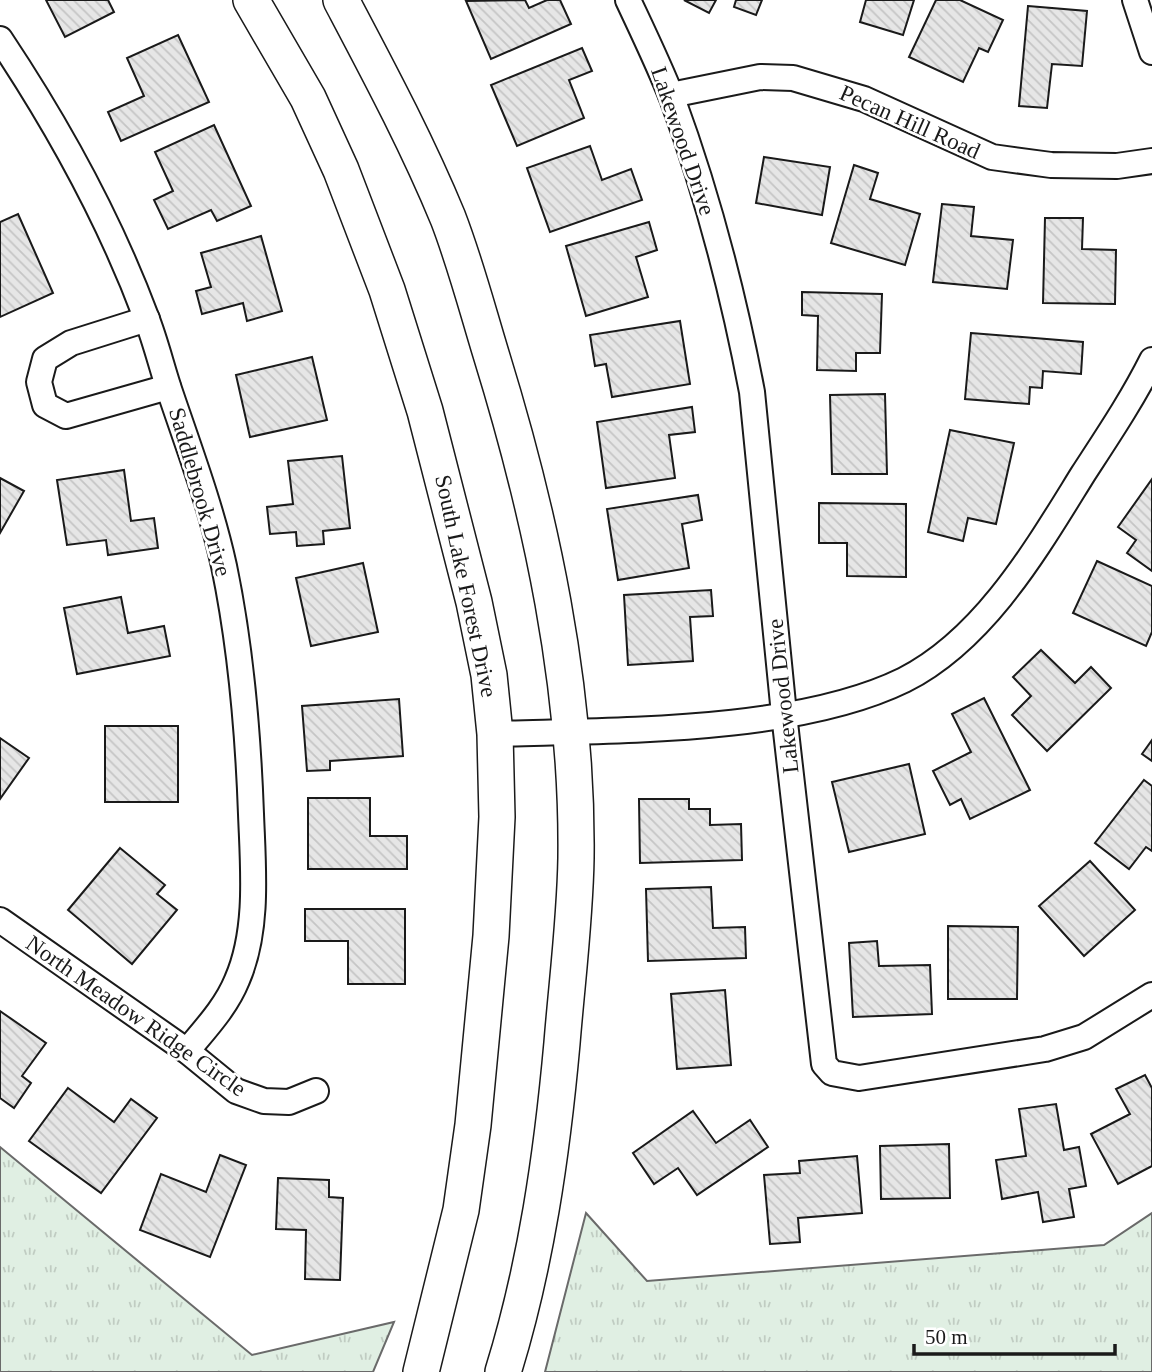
<svg xmlns="http://www.w3.org/2000/svg" width="1152" height="1372" font-family="Georgia,serif">
<style>
.grass{fill:url(#grass-tufts);stroke:#6a6a6a;stroke-width:2}
.building{fill:url(#building-back-hatch);stroke:#1a1a1a;stroke-width:2}
.lines{fill:none;stroke-linecap:round;stroke-linejoin:round}
.street-casing{stroke:#1a1a1a;stroke-width:28}
.secondary-casing{stroke:#1a1a1a;stroke-width:38}
.street{stroke:#fff;stroke-width:24}
.secondary{stroke:#fff;stroke-width:35}
.labels{text-anchor:middle;dominant-baseline:central;stroke-width:5;stroke-linejoin:round;paint-order:stroke}
.street-label{font-size:23px;fill:#1a1a1a;stroke:#fff}
</style>
<defs>
<pattern id="grass-tufts" width="24" height="20" patternUnits="userSpaceOnUse" patternTransform="scale(1.75)"><rect width="24" height="20" fill="#e0efe3"/><path d="M3 7l-1-3M5 7V3M7 7l1-3M15 17l-1-3M17 17v-4M19 17l1-3" fill="none" stroke="#c0ccc2"/></pattern>
<pattern id="building-back-hatch" width="6" height="6" patternUnits="userSpaceOnUse" patternTransform="scale(1.75)"><rect width="6" height="6" fill="#e6e6e6"/><path d="M-1 5l2 2M0 0l6 6M5-1l2 2" fill="none" stroke="#c5c5c5"/></pattern>
</defs>
<rect width="100%" height="100%" fill="#fff"/>
<g class="grass">
<path d="M0,1147L252,1355L394,1322L373,1372H0Z"/>
<path d="M586,1213L647,1281L1104,1245L1152,1213V1372H545Z"/>
</g>
<g class="building">
<path d="M46,0H108L114,12L65,37Z"/>
<path d="M525,0L529,8L547,0H560L571,24L491,59L466,1Z"/>
<path d="M684,0H716L709,13Z"/>
<path d="M736,0H762L756,15L734,7Z"/>
<path d="M866,0H914L903,35L860,22Z"/>
<path d="M936,0H960L1003,20L988,52L979,48L963,82L909,57Z"/>
<path d="M1028,6L1087,11L1082,66L1052,64L1047,108L1019,106Z"/>
<path d="M178,35L209,102L121,141L108,112L144,96L127,58Z"/>
<path d="M582,48L592,71L569,80L584,118L517,146L491,85Z"/>
<path d="M214,125L251,206L217,221L211,210L168,229L154,200L173,191L155,152Z"/>
<path d="M590,146L602,180L631,169L642,200L550,232L527,168Z"/>
<path d="M764,157L830,167L822,215L756,203Z"/>
<path d="M854,165L878,173L870,199L920,214L905,265L831,243Z"/>
<path d="M942,204L974,207L971,236L1013,240L1007,289L933,282Z"/>
<path d="M18,214L53,293L0,317V222Z"/>
<path d="M1045,218H1083L1082,249L1116,250L1115,304L1043,303Z"/>
<path d="M649,222L657,250L636,257L648,297L586,316L566,246Z"/>
<path d="M261,236L282,311L247,321L243,303L202,314L196,291L211,287L201,253Z"/>
<path d="M802,292L882,294L880,353H856V371L817,370L818,316L802,315Z"/>
<path d="M680,321L690,384L612,397L606,364L595,366L590,335Z"/>
<path d="M971,333L1083,342L1081,374L1043,371L1042,388L1030,387L1029,404L965,399Z"/>
<path d="M312,357L327,420L250,437L236,375Z"/>
<path d="M885,394L887,474H832L830,395Z"/>
<path d="M692,407L695,432L669,435L675,478L606,488L597,422Z"/>
<path d="M950,430L1014,443L996,524L968,518L963,541L928,532Z"/>
<path d="M342,456L350,528L323,531L324,544L297,546L296,532L270,534L267,507L293,504L288,461Z"/>
<path d="M124,470L131,521L154,518L158,548L108,555L106,540L67,545L57,480Z"/>
<path d="M0,478L24,491L0,533Z"/>
<path d="M1152,479V571L1127,553L1136,540L1118,527Z"/>
<path d="M698,495L702,520L682,524L689,568L618,580L607,509Z"/>
<path d="M819,503L906,504V577L847,576V543H819Z"/>
<path d="M1097,561L1152,586V632L1146,646L1073,613Z"/>
<path d="M363,563L378,632L311,646L296,578Z"/>
<path d="M711,590L713,616L690,617L693,661L628,665L624,595Z"/>
<path d="M121,597L128,633L164,626L170,656L77,674L64,608Z"/>
<path d="M1041,650L1075,683L1091,667L1111,688L1047,751L1012,715L1031,696L1013,677Z"/>
<path d="M984,698L1030,790L970,819L961,799L950,805L933,771L971,752L952,714Z"/>
<path d="M399,699L403,756L330,761V770L307,771L302,706Z"/>
<rect x="105" y="726" width="73" height="76"/>
<path d="M0,738L29,758L0,799Z"/>
<path d="M1152,740V761L1142,754Z"/>
<path d="M909,764L925,834L849,852L832,782Z"/>
<path d="M1144,780L1152,786V851L1146,847L1129,869L1095,843Z"/>
<path d="M308,798H370V836H407V869H308Z"/>
<path d="M639,799H689V809H710V825L741,824L742,860L640,863Z"/>
<path d="M120,848L165,885L157,894L177,910L132,964L68,910Z"/>
<path d="M1090,861L1135,910L1084,956L1039,906Z"/>
<path d="M711,887L713,928L745,927L746,958L648,961L646,889Z"/>
<path d="M305,909H405V984H348V941H305Z"/>
<path d="M948,926L1018,927L1017,999H948Z"/>
<path d="M877,941L879,966L930,965L932,1014L853,1017L849,943Z"/>
<path d="M725,990L731,1065L677,1069L671,994Z"/>
<path d="M0,1011L46,1043L22,1076L31,1083L14,1108L0,1098Z"/>
<path d="M1145,1075L1152,1088V1166L1118,1184L1091,1134L1130,1114L1116,1089Z"/>
<path d="M68,1088L114,1122L131,1099L157,1118L101,1193L29,1141Z"/>
<path d="M1056,1104L1064,1150L1079,1147L1086,1186L1069,1189L1074,1217L1043,1222L1038,1192L1002,1199L996,1160L1026,1156L1019,1109Z"/>
<path d="M693,1111L716,1143L750,1120L768,1147L697,1195L678,1168L654,1184L633,1153Z"/>
<path d="M949,1144L950,1198L881,1199L880,1146Z"/>
<path d="M220,1155L246,1165L210,1257L140,1230L161,1174L206,1192Z"/>
<path d="M857,1156L862,1213L798,1218L800,1242L770,1244L764,1175L800,1173L799,1161Z"/>
<path d="M278,1178L329,1180V1197L343,1198L340,1280L305,1279L306,1230L276,1229Z"/>
</g>
<g class="lines">
<defs>
<g id="street">
<path d="M628,0C643,32 659,65 672,98C707,193 733,292 752,392L784,714L824,1064L832,1073L859,1078L1045,1049L1084,1037L1152,995"/>
<path d="M1135,0L1152,52"/>
<path d="M0,39C58,126 109,218 146,317C156,342 162,369 171,395C190,451 211,507 224,566C241,648 248,730 251,814C253,867 259,930 237,980C226,1007 206,1028 187,1051"/>
<path d="M671,95L760,77L793,78L864,99L992,157L1051,165L1117,166L1152,161"/>
<path d="M147,319L71,343L45,359L39,382L45,405L66,416L168,387"/>
<path d="M495,734C616,730 796,733 904,680C985,639 1037,548 1083,474C1107,437 1132,400 1152,360"/>
<path d="M0,920L187,1051L236,1091L264,1101L289,1102L316,1091"/>
</g>
<g id="secondary">
<path d="M251,0L308,98L341,170L387,290L425,411L474,602L489,675L495,734L497,817L491,936L473,1125L461,1210L421,1372"/>
<path d="M341,0C379,72 417,143 448,218C465,262 477,308 491,354C541,516 578,687 576,858C575,920 567,981 562,1043C552,1154 536,1266 503,1372"/>
</g>
</defs>
<use href="#street" class="street-casing"/>
<use href="#secondary" class="secondary-casing"/>
<use href="#street" class="street"/>
<use href="#secondary" class="secondary"/>
</g>
<g class="labels">
<g class="street-label">
<text transform="translate(910 122) rotate(24)">Pecan Hill Road</text>
<text transform="translate(683 141) rotate(71)">Lakewood Drive</text>
<text transform="translate(200 492) rotate(74)">Saddlebrook Drive</text>
<text transform="translate(466 586) rotate(78)">South Lake Forest Drive</text>
<text transform="translate(783 696) rotate(-96)">Lakewood Drive</text>
<text transform="translate(136 1016) rotate(35)">North Meadow Ridge Circle</text>
</g>
</g>
<path d="M914 1344v10h201v-10" fill="none" stroke="#1a1a1a" stroke-width="3.5"/>
<text x="925" y="1344" font-size="21" fill="#1a1a1a" stroke="#ffffff" stroke-width="5" paint-order="stroke">50 m</text>
</svg>
